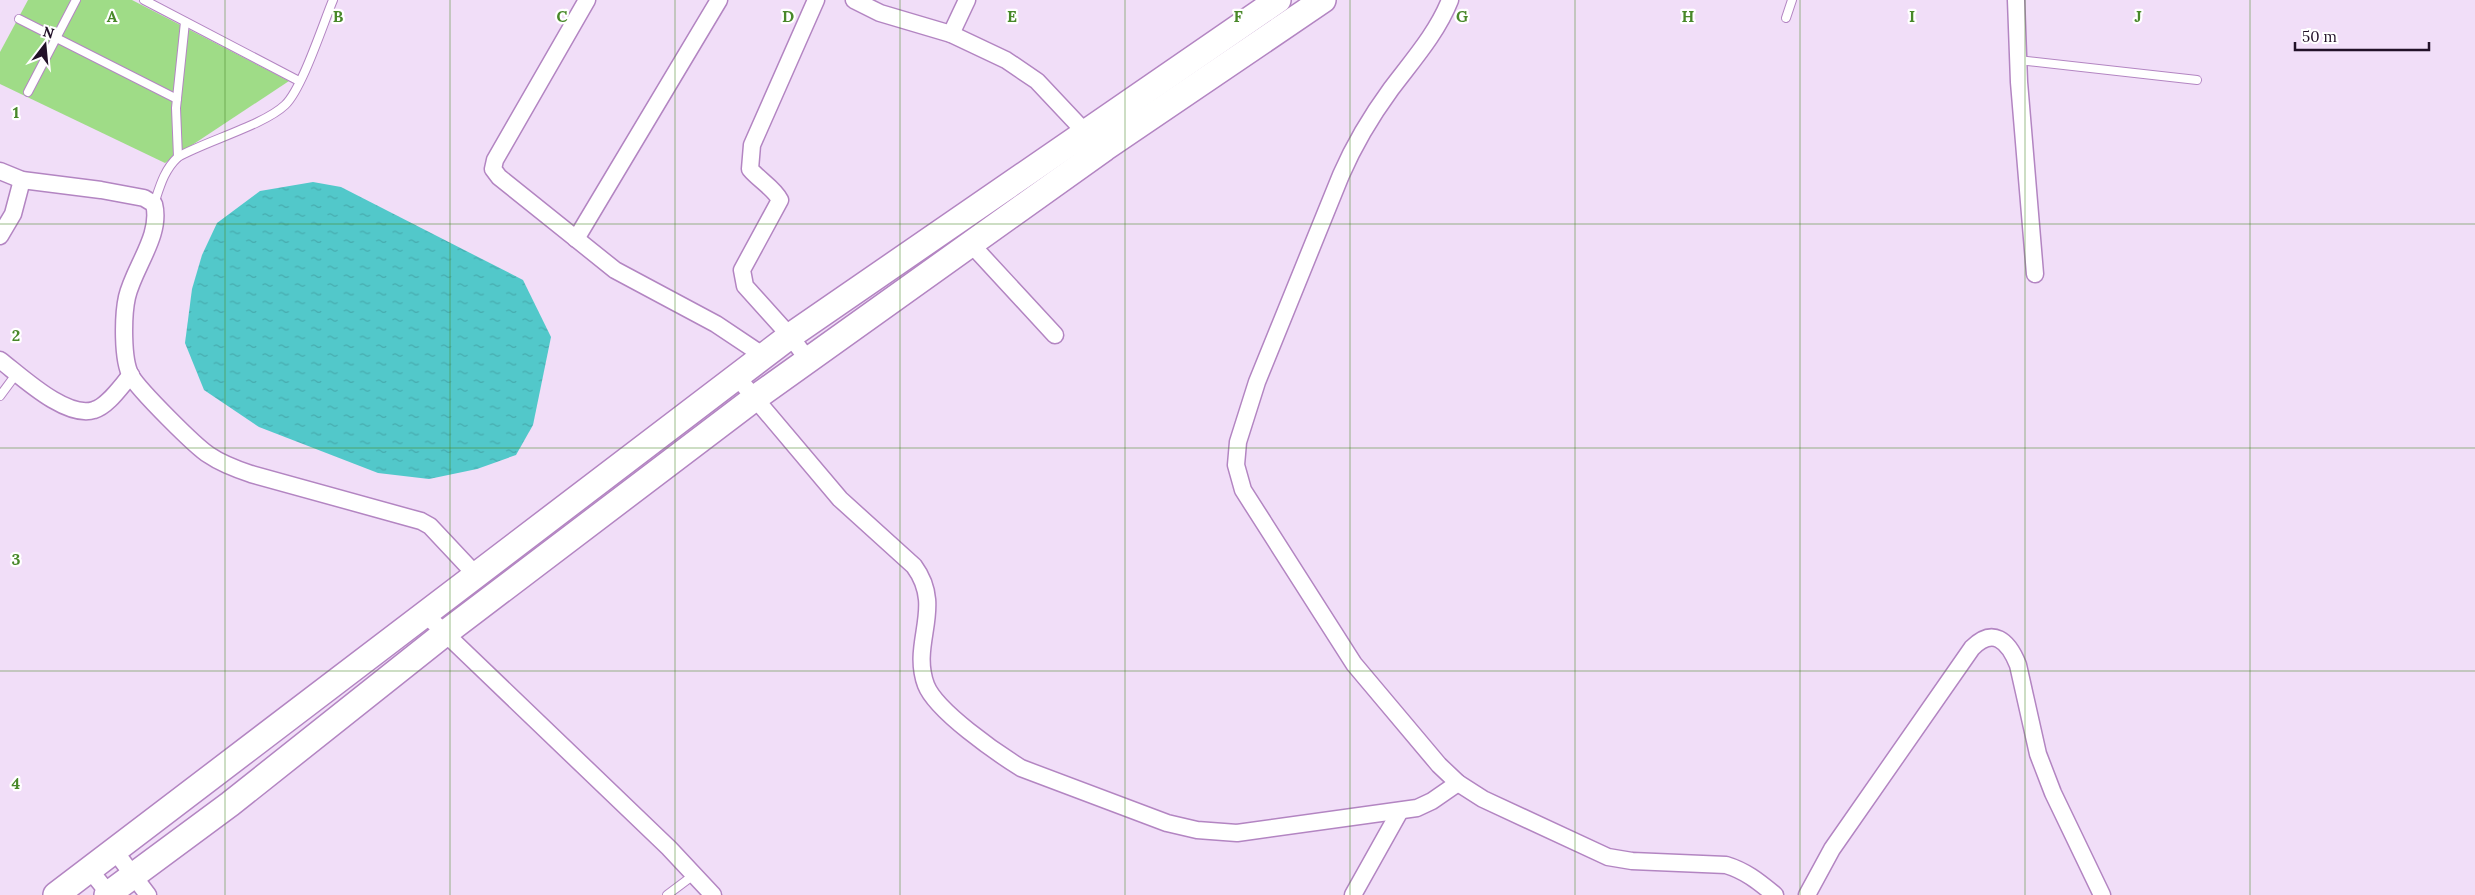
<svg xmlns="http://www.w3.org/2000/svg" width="2475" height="895" font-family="Lora,serif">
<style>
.green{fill:#9fdc87}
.water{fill:url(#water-ripples)}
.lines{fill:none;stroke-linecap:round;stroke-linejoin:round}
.service-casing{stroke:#b385c2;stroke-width:10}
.minor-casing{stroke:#b385c2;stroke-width:19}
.primary-casing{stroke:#b385c2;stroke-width:28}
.service{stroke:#fff;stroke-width:8}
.minor{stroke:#fff;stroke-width:16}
.primary{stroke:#fff;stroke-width:25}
.grid{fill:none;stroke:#488829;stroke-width:1;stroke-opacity:0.55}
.grid-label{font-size:16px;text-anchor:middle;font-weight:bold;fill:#488829;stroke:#fff;stroke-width:4.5;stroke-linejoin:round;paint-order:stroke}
</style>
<defs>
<pattern id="water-ripples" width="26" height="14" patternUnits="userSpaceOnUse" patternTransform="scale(1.25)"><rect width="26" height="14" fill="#52c8ca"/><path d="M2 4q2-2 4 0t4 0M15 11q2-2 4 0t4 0" fill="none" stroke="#47abae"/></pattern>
</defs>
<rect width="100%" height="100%" fill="#f1def8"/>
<path class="green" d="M28,0H132L289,81L165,163L0,84V52Z"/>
<path class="water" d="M313,182L341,187L523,280L551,337L533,425L516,455L477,469L429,479L378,473L259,427L204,390L185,343L192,289L202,255L217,223L260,191Z"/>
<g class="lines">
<defs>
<g id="service">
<path d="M144,0L299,81"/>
<path d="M1786,18L1792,0"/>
<path d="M19,19L177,99"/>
<path d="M2018,60L2197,80"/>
<path d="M28,92L76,0"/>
<path d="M178,157L176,108L185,22"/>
<path d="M154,204C160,186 164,170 178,157C206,141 264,125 285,105C302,89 323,24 333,0"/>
<path d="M0,396L17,373"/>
<path d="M667,895L695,874"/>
</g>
<g id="minor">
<path d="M587,0L495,160L493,169L499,177L615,270L716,324L764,356"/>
<path d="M854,0L880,13L951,34L1006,60L1037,81L1085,132"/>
<path d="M1450,0C1437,33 1412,61 1391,89C1372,115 1354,145 1341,175L1257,382L1238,442L1236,465L1243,490L1354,664L1439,765L1458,783L1483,799L1608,857L1632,861L1726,865C1746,871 1759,882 1775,895"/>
<path d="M2016,0L2019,82L2035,274"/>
<path d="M951,34L967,0"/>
<path d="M0,171L22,180L101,190L144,198L154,204C162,235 134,267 127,297C123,315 122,360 131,376C139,390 196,447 209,455C222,464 236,469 251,474L421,521L430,526L476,575"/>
<path d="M0,236L13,214L22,180"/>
<path d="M576,239L719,0"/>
<path d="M971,244L1055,335"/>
<path d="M0,360C21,376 66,419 94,410C108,406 121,386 131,375"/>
<path d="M809,361L790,336L745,286L742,270L780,200C775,189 758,179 750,169L752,145L816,0"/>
<path d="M737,377L840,499L914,566C945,608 910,642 926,685C936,711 997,753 1021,768L1167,823L1197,830L1237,833L1417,808L1432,801L1458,783"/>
<path d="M425,614L669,848L713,895"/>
<path d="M114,850L148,895"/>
<path d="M89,869L110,895"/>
<path d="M1353,895L1400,811"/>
<path d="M1807,895L1832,849L1972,648C1993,627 2008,640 2018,665L2038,754L2053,793L2102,895"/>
</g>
<g id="primary">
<path d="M56,895L790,336L1278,0"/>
<path d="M107,895L230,804L444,634L755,398L1105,148L1323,0"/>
</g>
</defs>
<use href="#service" class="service-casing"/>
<use href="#minor" class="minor-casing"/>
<use href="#primary" class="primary-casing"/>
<use href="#service" class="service"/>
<use href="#minor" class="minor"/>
<use href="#primary" class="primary"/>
</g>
<path class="grid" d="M225,0V895M450,0V895M675,0V895M900,0V895M1125,0V895M1350,0V895M1575,0V895M1800,0V895M2025,0V895M2250,0V895M0,224H2475M0,448H2475M0,671H2475"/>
<g class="grid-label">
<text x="112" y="22">A</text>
<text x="338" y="22">B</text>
<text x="562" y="22">C</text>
<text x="788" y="22">D</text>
<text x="1012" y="22">E</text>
<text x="1238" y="22">F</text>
<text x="1462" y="22">G</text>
<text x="1688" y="22">H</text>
<text x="1912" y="22">I</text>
<text x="2138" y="22">J</text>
<text x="16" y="118">1</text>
<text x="16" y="341">2</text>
<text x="16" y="565">3</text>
<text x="16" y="789">4</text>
</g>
<g transform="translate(45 45) rotate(16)" stroke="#ffffff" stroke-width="4" paint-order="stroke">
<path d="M0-4L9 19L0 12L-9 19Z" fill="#221128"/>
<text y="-8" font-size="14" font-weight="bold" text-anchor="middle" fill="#221128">N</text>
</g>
<path d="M2295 42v8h134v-8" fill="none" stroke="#221128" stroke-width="2.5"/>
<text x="2302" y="42" font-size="15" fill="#221128" stroke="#ffffff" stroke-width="4" paint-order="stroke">50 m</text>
</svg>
